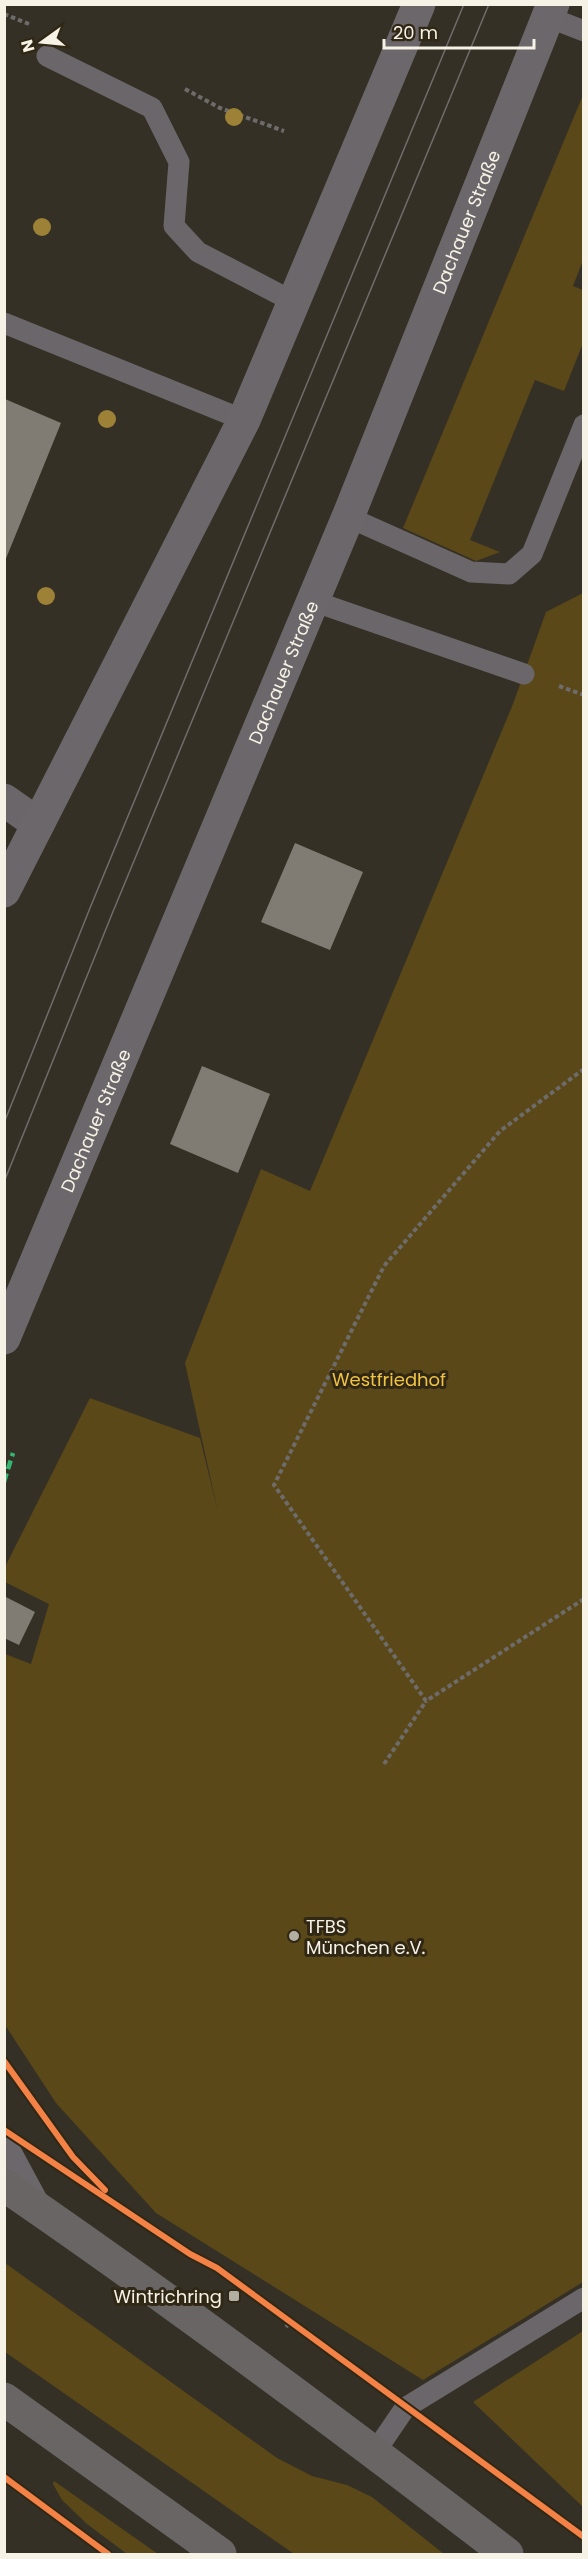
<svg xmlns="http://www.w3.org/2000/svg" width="588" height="2559" font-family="Poppins,sans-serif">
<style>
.green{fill:#5a4818}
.building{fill:#807c73}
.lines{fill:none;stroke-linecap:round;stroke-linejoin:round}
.path{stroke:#6e6b6b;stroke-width:4;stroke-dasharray:4.5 3;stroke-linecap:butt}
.lane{stroke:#6b6669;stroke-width:21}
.street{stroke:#6b6669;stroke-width:33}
.secondary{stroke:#6c676a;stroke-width:33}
.primary{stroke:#6a6565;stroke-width:33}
.tram{stroke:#716c6b;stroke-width:1.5}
.quiet{stroke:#33b770;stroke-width:4.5;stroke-dasharray:9 4.5;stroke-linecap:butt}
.cycleway-casing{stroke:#302815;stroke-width:10}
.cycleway{stroke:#f48246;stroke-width:6}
.tree{fill:#9c8136}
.poi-dot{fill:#b3aea2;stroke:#302815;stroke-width:2}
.labels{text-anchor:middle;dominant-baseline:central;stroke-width:6;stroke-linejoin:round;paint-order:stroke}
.street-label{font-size:18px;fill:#f7f2e6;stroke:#302815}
.park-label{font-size:18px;fill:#f1c343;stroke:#302815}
.poi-label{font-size:18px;fill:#f7f2e6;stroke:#302815;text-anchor:start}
</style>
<rect width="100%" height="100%" fill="#353025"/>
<g class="green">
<path d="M583,95V260L573,286L583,290V343L564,391L535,380L470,540L500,552L476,561L403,528Z"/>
<path d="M583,593V2282L423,2380L156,2213L56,2103L5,2025V1654L31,1664L49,1604L5,1582L4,1569L90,1398L200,1438L218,1512L185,1363L261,1169L310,1191L513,704L546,612Z"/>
<path d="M5,2263L277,2458L312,2476L347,2485L372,2497L444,2554H294L5,2352Z"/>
<path d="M583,2331V2507L473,2402Z"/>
<path d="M54,2481L158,2554H127L87,2524L62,2500L53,2484Z"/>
</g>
<g class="building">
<path d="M5,399L61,423L5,561Z"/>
<path d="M295,843L363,872L330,950L261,922Z"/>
<path d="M202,1066L270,1094L238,1173L170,1144Z"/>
<path d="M4,1596L35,1612L19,1645L4,1638Z"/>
</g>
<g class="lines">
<g class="path">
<path d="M4,14L29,24"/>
<path d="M185,89L220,108L284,131"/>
<path d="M559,686L584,695"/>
<path d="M584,1069L500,1131L384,1266L274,1485L426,1701L584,1599"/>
<path d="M384,1764L426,1701"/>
<path d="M190,2255V2254"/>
<path d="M286,2327L290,2322"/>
</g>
<g class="lane">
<path d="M548,17L584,31"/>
<path d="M47,56L152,108L179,162L174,226L198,252L294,302"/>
<path d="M4,323L244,420"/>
<path d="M348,517L471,572L509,574L532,554L584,425"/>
<path d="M313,601L524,674"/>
<path d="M375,2452L405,2408L584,2298"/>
</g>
<path class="street" d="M4,800L38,824"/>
<g class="secondary">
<path d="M4,891L244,420L419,4"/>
<path id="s1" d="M4,1338L348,517L553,4"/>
<path d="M4,2151L32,2203"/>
</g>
<g class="primary">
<path d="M4,2185C176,2303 342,2427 507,2554"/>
<path d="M4,2399L220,2554"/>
</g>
<g class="tram">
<path d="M4,1123L90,908L464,4"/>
<path d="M4,1182L112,914L489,4"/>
</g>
<path class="quiet" d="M4,1482L13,1453"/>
<defs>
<g id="cycleway">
<path d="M4,2061L73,2157L105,2190"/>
<path d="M4,2130L190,2254L217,2268L584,2537"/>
<path d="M4,2477L108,2554"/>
</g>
</defs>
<use href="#cycleway" class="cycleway-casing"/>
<use href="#cycleway" class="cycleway"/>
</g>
<g class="tree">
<circle cx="234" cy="117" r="9"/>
<circle cx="42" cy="227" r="9"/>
<circle cx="107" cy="419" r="9"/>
<circle cx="46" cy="596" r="9"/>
</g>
<g class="poi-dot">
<circle cx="294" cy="1936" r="6"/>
<rect x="228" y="2290" width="12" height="12" rx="3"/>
</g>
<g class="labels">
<g class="street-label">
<text stroke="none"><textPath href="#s1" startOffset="1208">Dachauer Straße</textPath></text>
<text stroke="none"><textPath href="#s1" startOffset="722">Dachauer Straße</textPath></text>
<text stroke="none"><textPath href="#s1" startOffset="236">Dachauer Straße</textPath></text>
</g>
<g class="park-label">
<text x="389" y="1379">Westfriedhof</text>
</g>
<g class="poi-label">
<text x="306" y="1926">TFBS<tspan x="306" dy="21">München e.V.</tspan></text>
<text x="222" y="2296" text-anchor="end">Wintrichring</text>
</g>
</g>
<rect width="588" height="2559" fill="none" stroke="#f7f2e6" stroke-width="12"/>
<g transform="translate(42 42) rotate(255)" stroke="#302815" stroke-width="4.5" paint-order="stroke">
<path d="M0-4.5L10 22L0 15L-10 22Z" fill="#f7f2e6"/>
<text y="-9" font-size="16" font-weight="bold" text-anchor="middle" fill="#f7f2e6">N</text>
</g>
<path d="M384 39v9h150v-9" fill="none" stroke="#f7f2e6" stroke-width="3"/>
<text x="393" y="39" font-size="18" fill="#f7f2e6" stroke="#302815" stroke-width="4.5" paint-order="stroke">20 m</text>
</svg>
